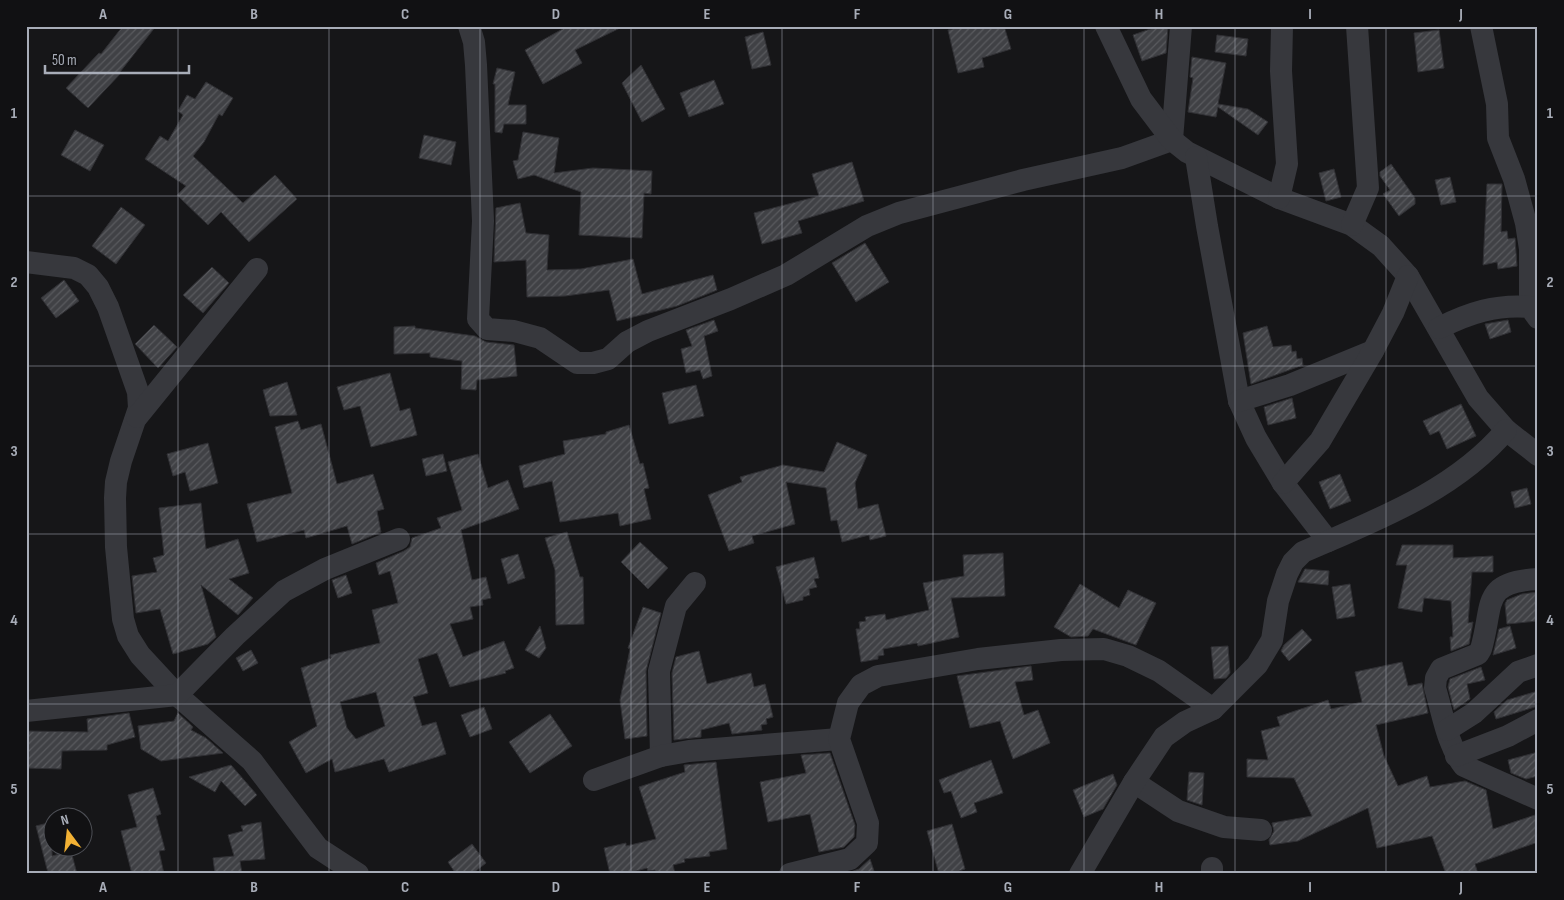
<svg xmlns="http://www.w3.org/2000/svg" width="1564" height="900" font-family="'Sofia Sans Condensed',sans-serif">
<style>
.building{fill:url(#building-hatch);stroke:#303034;fill-rule:evenodd}
.lines{fill:none;stroke-linecap:round;stroke-linejoin:round}
.street{stroke:#37383d;stroke-width:22}
.grid{fill:none;stroke:#a8adb8;stroke-width:1;stroke-opacity:0.55}
.neatline{fill:none;stroke:#a8adb8;stroke-width:2}
.grid-label{font-size:16px;text-anchor:middle;font-weight:bold;fill:#a8adb8}
</style>
<defs>
<pattern id="building-hatch" width="6" height="6" patternUnits="userSpaceOnUse" patternTransform="scale(1.25)"><rect width="6" height="6" fill="#404145"/><path d="M-1 1l2-2M0 6l6-6M5 7l2-2" fill="none" stroke="#595a5e"/></pattern>
</defs>
<rect width="100%" height="100%" fill="#161618"/>
<g class="building">
<path d="M123,26H156L120,72L121,73L88,108L66,88L99,53L101,54Z"/>
<path d="M568,26H624L575,50L582,63L543,84L525,50Z"/>
<path d="M966,26H1004L1011,49L982,58L984,67L958,73L948,30Z"/>
<path d="M1159,26H1168L1166,53L1142,61L1133,35Z"/>
<path d="M1439,30L1444,68L1418,72L1414,33Z"/>
<path d="M763,32L771,65L752,69L745,37Z"/>
<path d="M1217,35L1248,39L1246,56L1215,52Z"/>
<path d="M1192,57L1226,63L1218,104L1248,109L1268,122L1258,135L1218,107L1216,117L1188,112L1193,78L1190,77Z"/>
<path d="M641,65L665,109L642,122L622,83Z"/>
<path d="M497,68L515,72L508,105H526V124H504L502,133L495,132V84H493Z"/>
<path d="M714,80L724,104L689,117L680,93Z"/>
<path d="M206,82L233,98L222,116L219,114L204,142L193,156L243,203L275,175L297,199L249,242L221,212L208,225L177,195L186,186L145,159L160,136L168,141L183,115L178,111L187,95L195,99Z"/>
<path d="M75,130L104,145L90,171L61,155Z"/>
<path d="M523,132L559,138L554,173L593,168L652,171L651,194L644,193L642,238L579,235L581,192L534,175L518,179L513,161L518,160Z"/>
<path d="M424,135L456,142L451,165L419,158Z"/>
<path d="M852,162L864,201L798,221L802,233L762,244L754,213L819,196L812,174Z"/>
<path d="M1391,164L1415,198V204L1399,216L1383,194L1390,190L1380,176V172Z"/>
<path d="M1334,169L1341,197L1326,201L1319,173Z"/>
<path d="M1450,177L1456,202L1441,205L1435,180Z"/>
<path d="M1487,184H1502L1501,232L1507,231L1508,239L1515,238L1517,266L1498,269L1497,262L1483,265Z"/>
<path d="M520,203L526,233L549,235L547,270L581,269L633,259L642,294L713,275L717,290L677,306L617,321L609,290L565,296L527,297L526,260L494,262L496,208Z"/>
<path d="M121,207L145,225L116,264L92,246Z"/>
<path d="M865,243L889,282L856,302L832,263Z"/>
<path d="M212,267L229,283L203,313L183,295Z"/>
<path d="M64,280L79,301L56,318L41,298Z"/>
<path d="M714,320L718,331L704,336L712,376L703,379L700,370L686,373L681,349L692,346L686,330Z"/>
<path d="M1508,320L1511,332L1490,339L1485,324Z"/>
<path d="M154,325L177,347L158,368L135,344Z"/>
<path d="M415,326V328L475,336L486,342L514,345L517,376L477,380L476,390L461,389L462,361L430,357V353L394,354V327Z"/>
<path d="M1267,326L1273,347L1291,345L1292,352L1296,351L1297,359L1302,358L1303,365L1251,384L1243,333Z"/>
<path d="M390,373L400,411L410,408L417,435L371,447L360,406L344,410L337,387Z"/>
<path d="M287,382L297,415L270,416L263,390Z"/>
<path d="M696,385L704,416L669,424L662,393Z"/>
<path d="M1292,398L1296,418L1268,425L1264,407Z"/>
<path d="M1461,404L1476,436L1447,449L1439,431L1430,435L1423,421Z"/>
<path d="M298,421L301,430L321,424L337,484L373,474L384,509L377,511L381,532L352,544L347,526L306,538L304,530L257,542L247,504L292,493L275,427Z"/>
<path d="M629,425L640,464L643,463L649,488L644,489L651,519L620,526L618,513L560,522L552,481L524,488L519,466L565,454L563,441L606,434V432Z"/>
<path d="M837,442L867,455L855,483L858,509L878,504L886,536L870,540L869,535L842,542L837,520L831,521L826,488L786,482L795,524L752,536L754,543L729,551L708,495L742,482L740,477L783,465L824,472Z"/>
<path d="M208,443L218,483L190,491L185,472L173,476L167,454Z"/>
<path d="M443,454L447,471L426,476L422,459Z"/>
<path d="M478,454L488,488L508,480L519,509L461,530L472,580L486,577L491,598L482,600L483,605L470,607L473,619L450,624L463,657L504,641L514,668L505,671L506,673L450,687L437,653L418,659L428,693L413,697L422,726L436,722L446,754L389,772L384,759L335,772L332,759L306,773L289,742L317,726L301,668L331,658L330,655L380,643L372,610L398,603L390,571L379,575L376,563L404,551L410,547L412,538L441,528L437,518L462,510L448,462ZM376,692L385,726L356,739L347,728L340,702Z"/>
<path d="M1340,474L1351,501L1330,509L1319,482Z"/>
<path d="M1527,488L1531,504L1515,508L1511,492Z"/>
<path d="M201,503L206,549L238,539L249,573L229,579L253,598L238,615L201,585L216,637L208,644L173,654L160,609L136,613L132,576L157,572L153,558L164,555L159,508Z"/>
<path d="M567,532L580,577H583L584,624L556,625L555,570L545,538Z"/>
<path d="M640,542L668,568L648,589L621,562Z"/>
<path d="M1402,545H1453V558L1493,556V572H1472L1468,623L1473,622L1469,644L1451,651L1450,637H1453L1451,601L1424,598L1422,612L1398,608L1407,565H1396Z"/>
<path d="M1003,553L1005,596L951,598L959,637L918,646L917,643L883,649L884,655L878,656V659L861,662L856,629H860L859,622L866,621L865,617L885,614L886,620L929,610L923,583L964,576L963,555Z"/>
<path d="M518,554L525,578L508,584L501,559Z"/>
<path d="M814,557L819,578L814,579L817,587L809,589L810,595L803,597V600L786,604L776,567Z"/>
<path d="M1305,569L1329,571L1328,585L1298,582Z"/>
<path d="M346,575L352,593L338,598L332,580Z"/>
<path d="M1080,584L1119,608L1128,590L1156,603L1136,645L1093,629L1088,636L1071,637L1054,627Z"/>
<path d="M1350,584L1355,616L1337,619L1332,587Z"/>
<path d="M1538,592V621L1507,624L1505,604L1507,600L1522,594Z"/>
<path d="M643,607L661,613L646,671L647,736L625,739L620,700L630,649L628,648Z"/>
<path d="M540,626L546,648L539,658L525,650Z"/>
<path d="M1510,626L1516,648L1493,655L1499,629Z"/>
<path d="M1302,629L1312,640L1289,661L1281,651L1284,645Z"/>
<path d="M1228,646L1230,673L1226,678L1214,679L1211,647Z"/>
<path d="M251,650L258,663L243,671L236,658Z"/>
<path d="M699,651L707,684L751,673L754,687L765,684L773,717L766,719L767,724L761,725L762,730L732,734L729,723L701,730V737L674,740L672,673L676,657Z"/>
<path d="M1402,662L1408,686L1422,683L1428,713L1376,725L1384,756L1398,786L1427,776L1430,787L1465,781L1486,790L1493,829L1538,814V842L1475,864L1478,874H1446L1432,836L1377,848L1368,808L1298,841L1270,845L1269,840L1274,831L1272,823L1312,816L1294,778L1247,777V759L1268,760L1261,731L1280,726L1277,717L1328,700L1331,709L1362,702L1355,672Z"/>
<path d="M1031,666L1033,680L1015,682L1024,715L1038,710L1050,743L1013,759L1000,721L970,728L957,676Z"/>
<path d="M1481,667L1485,680L1467,684L1470,699L1454,710L1448,687L1450,679Z"/>
<path d="M1538,691V706L1496,719L1494,712L1507,700Z"/>
<path d="M484,707L492,729L470,737L461,715Z"/>
<path d="M129,713L135,737L107,745V750L62,751L61,769L26,768V731L88,732L87,719Z"/>
<path d="M178,713L193,727L191,730L206,738L223,753L161,761L141,749L138,726L174,721Z"/>
<path d="M550,714L572,746L530,773L509,742Z"/>
<path d="M1538,752V776L1526,779L1511,773L1508,760Z"/>
<path d="M830,753L855,825L854,837L844,847L819,852L810,814L768,822L760,782L806,773L801,755Z"/>
<path d="M991,760L1003,793L974,803L977,812L961,818L951,791L944,793L939,780Z"/>
<path d="M716,762L727,849L709,852L710,856L684,859L685,862L673,865L675,874H655V870L648,871L647,868L625,874H610L604,848L626,843V846L656,839L639,787L685,772L684,765Z"/>
<path d="M231,765L257,795L245,806L221,781L215,792L189,777Z"/>
<path d="M1189,772L1204,773L1202,805L1187,800Z"/>
<path d="M1113,774L1117,785L1103,809L1084,817L1073,790Z"/>
<path d="M153,788L161,814L156,816L165,850L159,851L164,874H132L121,831L137,827L128,795Z"/>
<path d="M52,822V856L71,851L77,874H49L47,869L36,826Z"/>
<path d="M261,822L265,859L240,861L242,874H215L213,858L234,856L228,835L243,831L241,826Z"/>
<path d="M952,824L965,869L950,874H939L927,831Z"/>
<path d="M472,844L486,863L472,874H456L448,862Z"/>
<path d="M870,859L875,874H845L859,869Z"/>
</g>
<g class="lines">
<g class="street">
<path d="M469,26L474,42L476,65L483,221L478,319L487,329L514,331L540,338L577,363H593L608,359L627,342L648,331L731,299L786,275L867,226L899,213L1023,180L1122,158L1172,140L1181,26"/>
<path d="M1106,26L1141,99L1172,140L1187,152L1279,198L1352,225L1381,246L1408,276L1478,398L1506,430L1538,455"/>
<path d="M1481,26L1497,104L1498,138L1514,179L1526,223L1530,249V307"/>
<path d="M1196,157L1207,226L1239,401L1256,438L1283,483L1328,541"/>
<path d="M1279,198L1287,164L1281,71L1282,26"/>
<path d="M1352,225L1368,188L1357,26"/>
<path d="M26,262L74,268L88,275L98,287L108,307L138,392L139,408L121,461L116,482L115,498L116,547L123,619L128,636L140,655L177,695L252,761L318,848L358,874"/>
<path d="M1439,328C1469,313 1496,304 1530,307L1538,318"/>
<path d="M1239,401L1290,385L1373,351"/>
<path d="M137,417L257,269"/>
<path d="M1283,483L1320,441L1373,351L1393,313L1408,276"/>
<path d="M1538,579C1480,582 1494,605 1481,649L1478,654L1441,669L1436,678L1435,688C1443,714 1447,745 1464,766L1538,799"/>
<path d="M26,711L177,695L235,636L284,591L325,569L399,539"/>
<path d="M1447,730L1474,713L1518,672L1538,665"/>
<path d="M661,756L659,671L676,606L695,583"/>
<path d="M1456,756L1508,736L1538,720"/>
<path d="M594,780L661,756L689,751L839,739"/>
<path d="M1134,782L1178,811L1224,827L1261,830"/>
<path d="M1212,868V874"/>
<path d="M790,874L850,859L867,843L868,823L839,739L848,703L861,685L878,676L978,659L1061,650L1104,649L1128,656L1159,671L1213,709"/>
<path d="M1080,874L1134,782L1164,737L1185,722L1213,709L1257,665L1272,640L1278,601L1287,574L1293,562L1303,552C1374,521 1455,491 1506,430"/>
</g>
</g>
<path class="grid" d="M178,26V874M329,26V874M480,26V874M631,26V874M782,26V874M933,26V874M1084,26V874M1235,26V874M1386,26V874M26,196H1538M26,366H1538M26,534H1538M26,704H1538"/>
<rect width="1564" height="900" fill="none" stroke="#111113" stroke-width="55"/>
<g transform="translate(68 832) rotate(345)"><circle r="24" fill="#111113" stroke="#4d4f55"/>
<path d="M0-4L9 19L0 12L-9 19Z" fill="#f2b134"/>
<text y="-8" font-size="14" font-weight="bold" text-anchor="middle" fill="#a8adb8">N</text>
</g>
<path d="M45 65v8h144v-8" fill="none" stroke="#a8adb8" stroke-width="2.5"/>
<text x="52" y="65" font-size="15" fill="#a8adb8" stroke="#111113" stroke-width="4" paint-order="stroke">50 m</text>
<rect x="28" y="28" width="1508" height="844" class="neatline"/>
<g class="grid-label">
<text x="103" y="19">A</text>
<text x="254" y="19">B</text>
<text x="405" y="19">C</text>
<text x="556" y="19">D</text>
<text x="707" y="19">E</text>
<text x="857" y="19">F</text>
<text x="1008" y="19">G</text>
<text x="1159" y="19">H</text>
<text x="1310" y="19">I</text>
<text x="1461" y="19">J</text>
<text x="14" y="118">1</text>
<text x="1550" y="118">1</text>
<text x="14" y="287">2</text>
<text x="1550" y="287">2</text>
<text x="14" y="456">3</text>
<text x="1550" y="456">3</text>
<text x="14" y="625">4</text>
<text x="1550" y="625">4</text>
<text x="14" y="794">5</text>
<text x="1550" y="794">5</text>
<text x="103" y="892">A</text>
<text x="254" y="892">B</text>
<text x="405" y="892">C</text>
<text x="556" y="892">D</text>
<text x="707" y="892">E</text>
<text x="857" y="892">F</text>
<text x="1008" y="892">G</text>
<text x="1159" y="892">H</text>
<text x="1310" y="892">I</text>
<text x="1461" y="892">J</text>
</g>
</svg>
